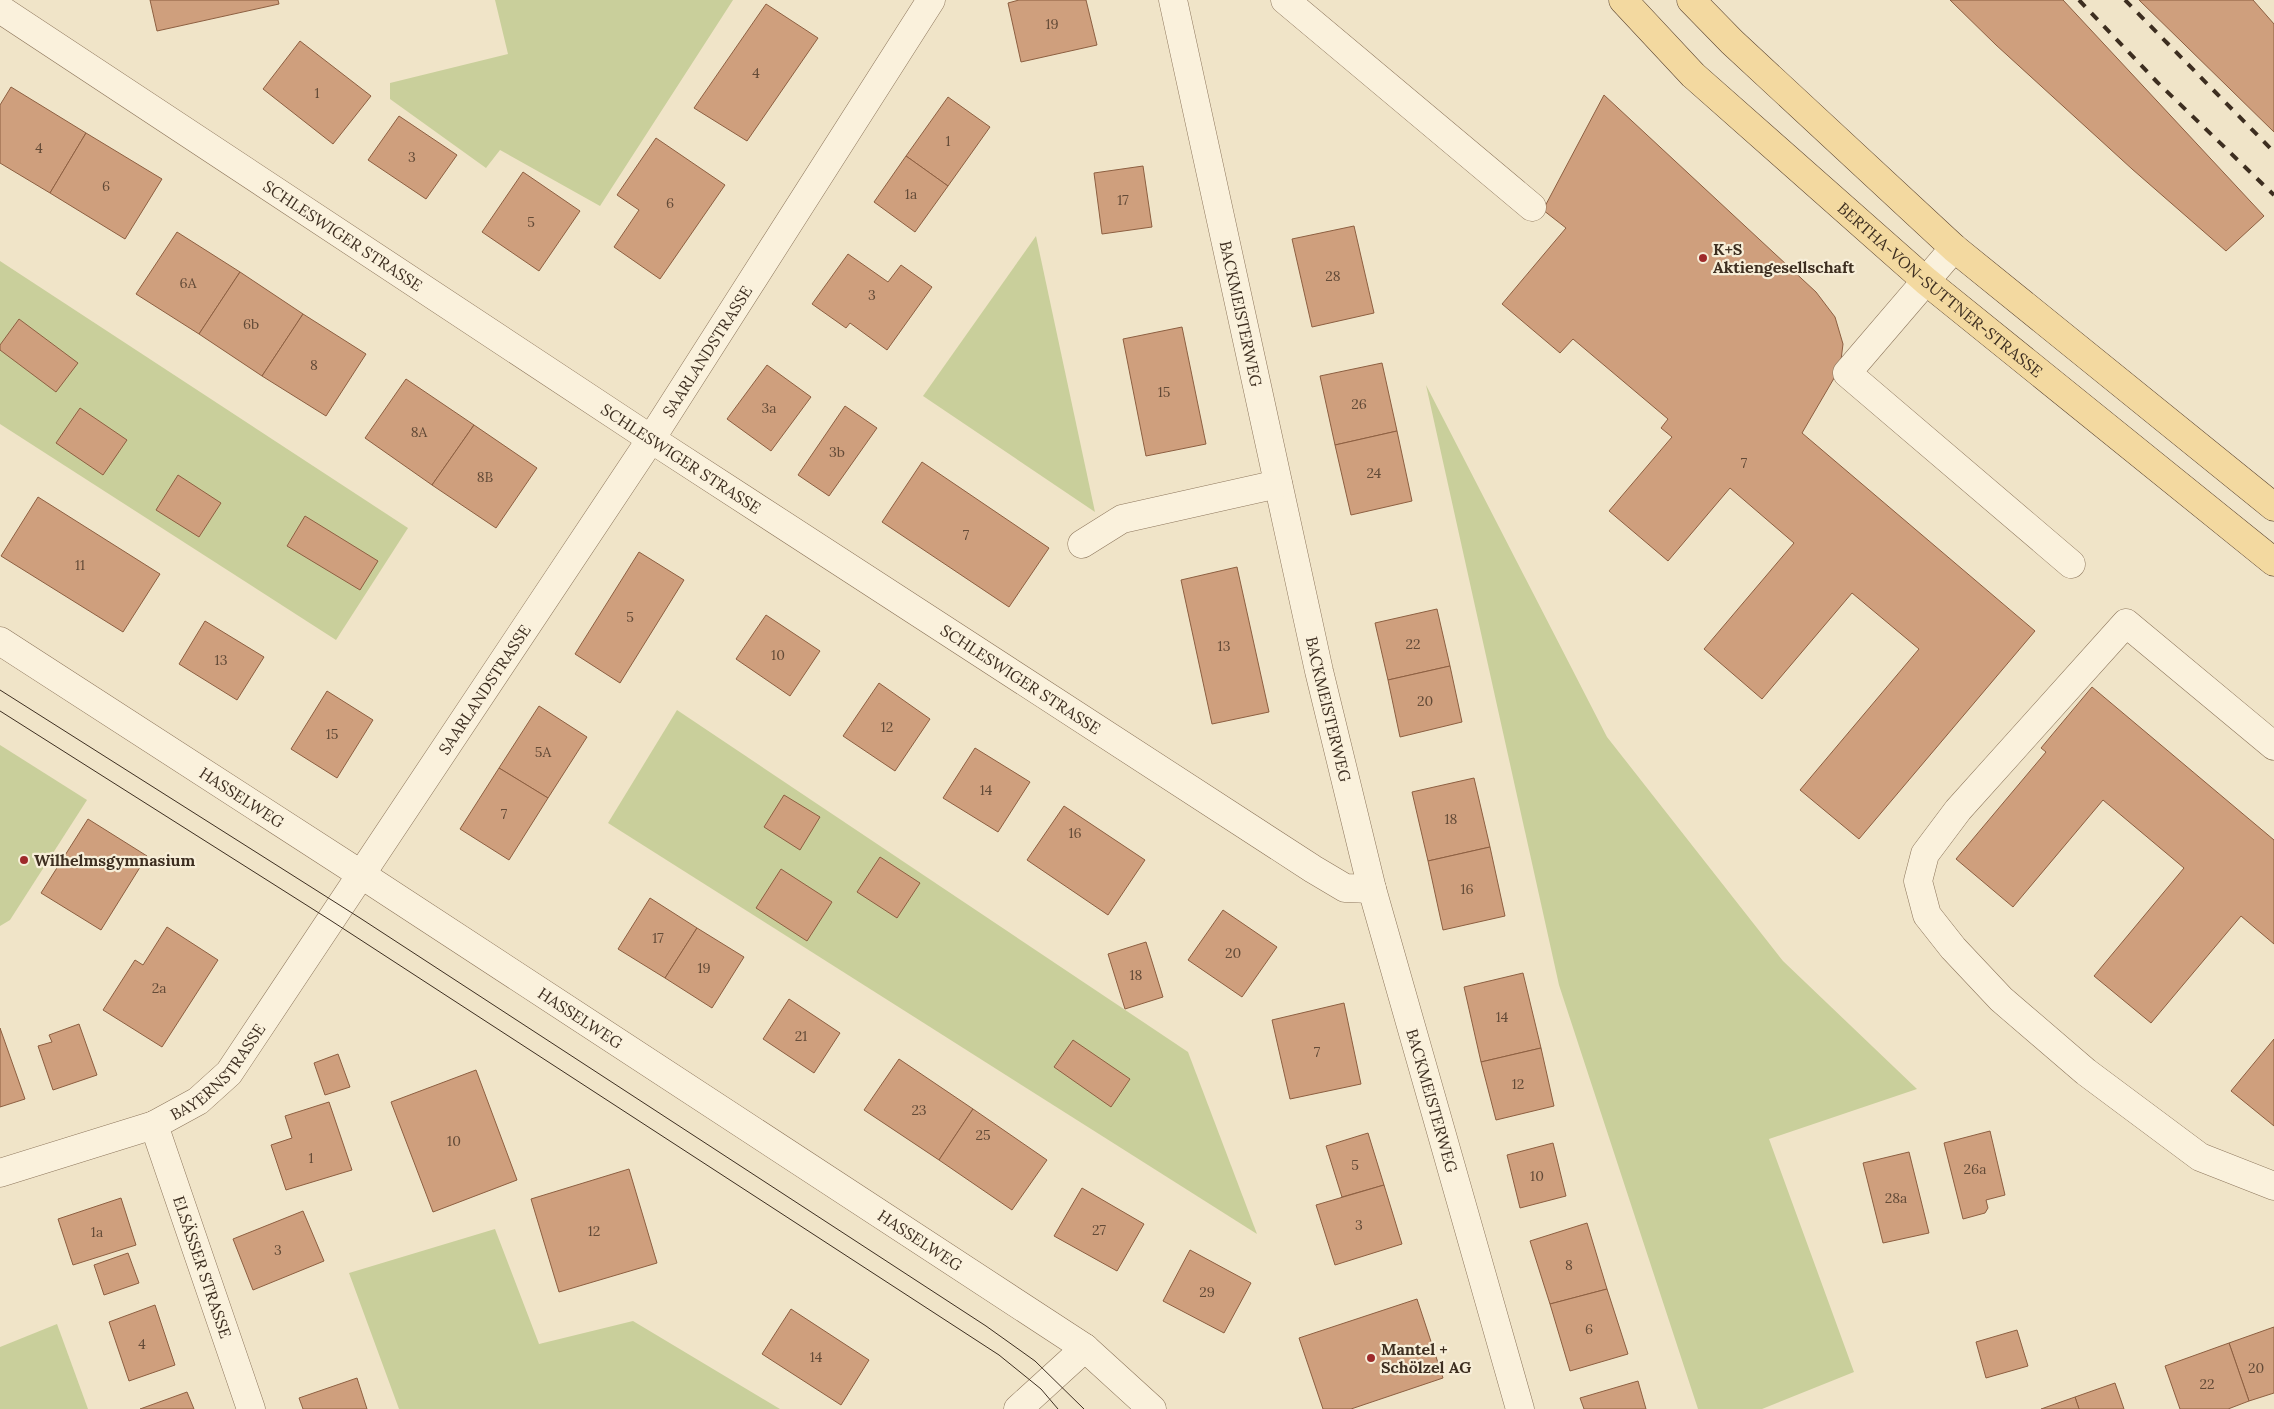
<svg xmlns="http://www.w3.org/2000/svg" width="2274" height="1409" font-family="Lora,serif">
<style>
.green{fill:#c9cf9b}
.building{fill:#cf9f7d;stroke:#8d5f41}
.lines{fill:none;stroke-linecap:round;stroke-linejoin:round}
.minor-casing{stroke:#8d765c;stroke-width:29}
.major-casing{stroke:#5b4430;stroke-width:29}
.minor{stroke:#faf1dc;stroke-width:28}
.major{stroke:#f3d9a0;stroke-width:28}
.tram{stroke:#3d2e20;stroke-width:1}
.rail{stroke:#3d2e20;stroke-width:4;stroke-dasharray:9 9;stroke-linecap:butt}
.poi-dot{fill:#9e2a2b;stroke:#f7eed8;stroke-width:2}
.labels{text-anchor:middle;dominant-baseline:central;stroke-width:4.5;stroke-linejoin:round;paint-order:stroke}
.number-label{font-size:14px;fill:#624a37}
.street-label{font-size:16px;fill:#3d2e20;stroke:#f7eed8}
.poi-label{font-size:16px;font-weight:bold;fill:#3d2e20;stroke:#f7eed8;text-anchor:start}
</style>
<rect width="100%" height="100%" fill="#f0e4c8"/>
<g class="green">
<path d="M495,0H733L600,206L500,150L486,168L390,99V83L508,54Z"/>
<path d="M1036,236L1095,512L923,396Z"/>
<path d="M0,261L408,528L336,640L0,424Z"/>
<path d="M1426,385L1607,737L1783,961L1917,1089L1769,1139L1854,1372L1762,1409H1698L1559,985Z"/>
<path d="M677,710L1188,1052L1257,1234L608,823Z"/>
<path d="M0,745L87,800L10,920L0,926Z"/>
<path d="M495,1229L539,1344L633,1321L780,1409H399L349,1273Z"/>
<path d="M57,1324L88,1409H0V1347Z"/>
</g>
<g class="building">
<path d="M150,0H278L279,4L157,31Z"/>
<path d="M1019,0H1086L1097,45L1021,62L1008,3Z"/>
<path d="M1950,0H2063L2264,216L2226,251L2132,169L1996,45Z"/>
<path d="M2139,0H2253L2274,24V132Z"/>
<path d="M766,4L818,38L747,141L694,108Z"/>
<path d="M300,41L371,96L333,144L263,89Z"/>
<path d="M11,87L86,133L50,193L0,163V105Z"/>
<path d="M1604,95L1816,292L1835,317L1843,344L1840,368L1802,433L2035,631L1859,839L1800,790L1919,649L1852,593L1762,699L1704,649L1794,543L1730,488L1668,561L1609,511L1672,437L1661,428L1668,419L1573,339L1560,353L1502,304L1566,228L1543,210Z"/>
<path d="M948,97L990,127L948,186L906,156Z"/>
<path d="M399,116L457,155L426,199L368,160Z"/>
<path d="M86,133L162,179L125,239L50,193Z"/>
<path d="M656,138L725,185L660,279L614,247L639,210L617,195Z"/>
<path d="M906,156L948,186L915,232L874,202Z"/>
<path d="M1143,166L1152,227L1102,234L1094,173Z"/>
<path d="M523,172L580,211L539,271L482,232Z"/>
<path d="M1354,226L1374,313L1312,327L1292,239Z"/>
<path d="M177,232L240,272L199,334L136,294Z"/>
<path d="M848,254L888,282L901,265L932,287L887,350L850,323L846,328L812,304Z"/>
<path d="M240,272L303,314L262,376L199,334Z"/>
<path d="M303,314L366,354L326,416L262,376Z"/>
<path d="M19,319L78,363L56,392L0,350V345Z"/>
<path d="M1182,327L1206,444L1146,456L1123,339Z"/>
<path d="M1382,363L1397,431L1335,445L1320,376Z"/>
<path d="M767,365L811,397L771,451L727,419Z"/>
<path d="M406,379L474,425L432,485L365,438Z"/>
<path d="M845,406L877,428L829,496L798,475Z"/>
<path d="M80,408L127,440L103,475L56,443Z"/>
<path d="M474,425L537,468L496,528L432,485Z"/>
<path d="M1397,431L1412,501L1351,515L1335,445Z"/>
<path d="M922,462L1049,548L1009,607L882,522Z"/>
<path d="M178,475L221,503L199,537L156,510Z"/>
<path d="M38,497L160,574L123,632L1,556Z"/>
<path d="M305,516L378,561L360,590L287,546Z"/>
<path d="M639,552L684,580L620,683L575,654Z"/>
<path d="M1237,567L1269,712L1212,724L1181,580Z"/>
<path d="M1437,609L1450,666L1388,680L1375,623Z"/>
<path d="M766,615L820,651L790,696L736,659Z"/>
<path d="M205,621L264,657L237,700L179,664Z"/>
<path d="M1450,666L1462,722L1400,737L1388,680Z"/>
<path d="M879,683L930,719L895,771L843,736Z"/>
<path d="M2092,687L2274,840V944L2241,916L2151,1023L2094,976L2184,868L2103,800L2013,907L1956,859L2046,752L2041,748Z"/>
<path d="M327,691L373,720L337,778L291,749Z"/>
<path d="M539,706L587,737L548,798L499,768Z"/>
<path d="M975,748L1030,782L998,832L943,798Z"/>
<path d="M499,768L548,798L509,860L460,829Z"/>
<path d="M1474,778L1490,847L1428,861L1412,792Z"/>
<path d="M784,795L820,817L800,850L764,827Z"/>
<path d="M1064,806L1145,860L1108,915L1027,860Z"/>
<path d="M88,819L147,856L101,930L41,893Z"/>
<path d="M1490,847L1505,916L1443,930L1428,861Z"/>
<path d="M880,857L920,883L897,918L857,892Z"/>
<path d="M781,869L832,902L807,941L756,908Z"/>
<path d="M650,898L697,928L665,978L618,949Z"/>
<path d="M1223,910L1277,947L1242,997L1188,960Z"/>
<path d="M167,927L218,960L162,1047L103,1010L135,960L143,965Z"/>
<path d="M697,928L744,957L712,1008L665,978Z"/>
<path d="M1146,942L1163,997L1125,1009L1108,954Z"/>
<path d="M1523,973L1541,1048L1481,1062L1464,987Z"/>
<path d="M789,999L840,1033L814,1073L763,1039Z"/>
<path d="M1344,1003L1361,1084L1290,1099L1272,1020Z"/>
<path d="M79,1024L97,1075L53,1090L38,1046L52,1042L49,1035Z"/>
<path d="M0,1028L25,1099L0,1107Z"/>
<path d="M2274,1039V1126L2231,1091Z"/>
<path d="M1073,1040L1130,1079L1111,1107L1054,1067Z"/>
<path d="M1541,1048L1554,1106L1496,1120L1481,1062Z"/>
<path d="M338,1054L350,1087L325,1095L314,1063Z"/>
<path d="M899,1059L973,1109L939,1160L864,1110Z"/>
<path d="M476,1070L517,1180L433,1212L391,1102Z"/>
<path d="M329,1102L352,1170L286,1190L271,1145L292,1138L285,1116Z"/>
<path d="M973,1109L1047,1160L1012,1210L939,1160Z"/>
<path d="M1990,1131L2005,1195L1986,1200L1988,1208L1985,1213L1963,1219L1944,1143Z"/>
<path d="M1368,1133L1384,1185L1342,1197L1326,1146Z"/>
<path d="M1553,1143L1566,1196L1520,1208L1507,1155Z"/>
<path d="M1909,1152L1929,1233L1883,1243L1863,1163Z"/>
<path d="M629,1169L657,1263L559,1292L531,1199Z"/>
<path d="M1384,1185L1402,1244L1335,1265L1316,1205Z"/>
<path d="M1082,1188L1144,1224L1117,1271L1054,1236Z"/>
<path d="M121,1198L136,1245L73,1265L58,1219Z"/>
<path d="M303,1211L324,1261L253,1290L233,1239Z"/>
<path d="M1587,1223L1607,1289L1550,1304L1530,1241Z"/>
<path d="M1190,1250L1251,1283L1224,1333L1163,1301Z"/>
<path d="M128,1253L139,1283L104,1295L94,1265Z"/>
<path d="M1607,1289L1628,1354L1570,1371L1550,1304Z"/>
<path d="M1417,1299L1443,1378L1351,1409H1323L1299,1338Z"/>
<path d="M155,1305L175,1365L129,1381L109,1322Z"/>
<path d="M791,1309L869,1360L841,1405L762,1354Z"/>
<path d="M2274,1327V1393L2249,1401L2229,1343Z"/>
<path d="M2017,1330L2028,1366L1986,1378L1976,1342Z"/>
<path d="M2229,1343L2249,1401L2228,1409H2180L2165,1366Z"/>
<path d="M357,1378L367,1409H303L299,1398Z"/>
<path d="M1638,1381L1646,1409H1584L1580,1398Z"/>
<path d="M2115,1383L2124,1409H2079L2075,1397Z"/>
<path d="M187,1392L194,1409H140Z"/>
<path d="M2075,1397L2079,1409H2041Z"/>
</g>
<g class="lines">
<defs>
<g id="minor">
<path id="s1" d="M1173,0L1319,671L1372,889L1520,1409"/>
<path d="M1285,0L1532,207"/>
<path id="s2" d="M0,9L651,439L1313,869L1345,888L1372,889"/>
<path d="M1954,248L1847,373L2071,564"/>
<path d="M1082,544L1122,519L1278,484"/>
<path id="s3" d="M0,641L362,875L1085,1348L1152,1409"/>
<path d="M2274,746L2126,623L1958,810L1925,854L1918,881L1927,915L1953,948L2001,999L2086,1072L2200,1157L2274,1186"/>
<path id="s4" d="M154,1125L251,1409"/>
<path id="s5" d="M0,1173L154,1125L198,1101L229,1073L651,439L931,0"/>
<path d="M1018,1409L1085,1348"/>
</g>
<g id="major">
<path id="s6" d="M1623,0L1693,75L1926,281L2274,562"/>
<path d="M1691,0L1732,42L1954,248L2274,507"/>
</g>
</defs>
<use href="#minor" class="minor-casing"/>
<use href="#major" class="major-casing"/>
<use href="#minor" class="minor"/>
<use href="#major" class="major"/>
<g class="tram">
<path d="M0,690L360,918L986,1326L1035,1361L1084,1409"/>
<path d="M0,711L330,920L999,1355L1041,1389L1058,1409"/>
</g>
<g class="rail">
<path d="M2079,0L2157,82L2274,195"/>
<path d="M2125,0L2274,152"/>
</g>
</g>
<g class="poi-dot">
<circle cx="1703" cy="258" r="5"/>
<circle cx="24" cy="860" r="5"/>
<circle cx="1371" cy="1358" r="5"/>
</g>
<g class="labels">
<g class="number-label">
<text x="1052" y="24">19</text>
<text x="756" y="73">4</text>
<text x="317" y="93">1</text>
<text x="948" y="141">1</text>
<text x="39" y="148">4</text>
<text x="412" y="157">3</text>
<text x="106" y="186">6</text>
<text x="911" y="194">1a</text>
<text x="1123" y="200">17</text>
<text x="670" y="203">6</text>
<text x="531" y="222">5</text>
<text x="1333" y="276">28</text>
<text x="188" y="283">6A</text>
<text x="872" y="295">3</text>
<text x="251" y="324">6b</text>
<text x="314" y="365">8</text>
<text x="1164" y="392">15</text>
<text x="1359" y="404">26</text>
<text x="769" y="408">3a</text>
<text x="419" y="432">8A</text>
<text x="837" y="452">3b</text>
<text x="1744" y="463">7</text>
<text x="1374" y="473">24</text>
<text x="485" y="477">8B</text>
<text x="966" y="535">7</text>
<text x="80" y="565">11</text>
<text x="630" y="617">5</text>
<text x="1413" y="644">22</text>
<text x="1224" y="646">13</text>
<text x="778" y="655">10</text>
<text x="221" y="660">13</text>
<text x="1425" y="701">20</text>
<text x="887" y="727">12</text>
<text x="332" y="734">15</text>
<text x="543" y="752">5A</text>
<text x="986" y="790">14</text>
<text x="504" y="814">7</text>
<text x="1451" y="819">18</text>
<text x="1075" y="833">16</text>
<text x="1467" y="889">16</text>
<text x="658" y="938">17</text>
<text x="1233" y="953">20</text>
<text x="704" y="968">19</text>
<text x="1136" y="975">18</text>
<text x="159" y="988">2a</text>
<text x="1502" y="1017">14</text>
<text x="801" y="1036">21</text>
<text x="1317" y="1052">7</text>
<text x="1518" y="1084">12</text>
<text x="919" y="1110">23</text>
<text x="983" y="1135">25</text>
<text x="454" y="1141">10</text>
<text x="311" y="1158">1</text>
<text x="1355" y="1165">5</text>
<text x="1975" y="1169">26a</text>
<text x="1537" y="1176">10</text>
<text x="1896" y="1198">28a</text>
<text x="1359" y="1225">3</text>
<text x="1099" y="1230">27</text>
<text x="594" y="1231">12</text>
<text x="97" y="1232">1a</text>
<text x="278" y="1250">3</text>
<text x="1569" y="1265">8</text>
<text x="1207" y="1292">29</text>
<text x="1589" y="1329">6</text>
<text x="142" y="1344">4</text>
<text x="816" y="1357">14</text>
<text x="2256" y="1368">20</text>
<text x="2207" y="1384">22</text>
</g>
<g class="street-label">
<text stroke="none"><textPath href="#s2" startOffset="411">SCHLESWIGER STRASSE</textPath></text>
<text stroke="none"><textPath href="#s6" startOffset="430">BERTHA-VON-SUTTNER-STRASSE</textPath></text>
<text stroke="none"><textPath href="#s1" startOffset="321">BACKMEISTERWEG</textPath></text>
<text stroke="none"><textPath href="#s5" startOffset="1119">SAARLANDSTRASSE</textPath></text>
<text stroke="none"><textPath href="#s2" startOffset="816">SCHLESWIGER STRASSE</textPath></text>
<text stroke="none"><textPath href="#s2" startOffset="1221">SCHLESWIGER STRASSE</textPath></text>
<text stroke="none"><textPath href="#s5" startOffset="714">SAARLANDSTRASSE</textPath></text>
<text stroke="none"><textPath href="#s1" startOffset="726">BACKMEISTERWEG</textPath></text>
<text stroke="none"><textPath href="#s3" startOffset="288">HASSELWEG</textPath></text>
<text stroke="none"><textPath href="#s3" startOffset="692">HASSELWEG</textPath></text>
<text stroke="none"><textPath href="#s5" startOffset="246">BAYERNSTRASSE</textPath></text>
<text stroke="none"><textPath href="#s1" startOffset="1131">BACKMEISTERWEG</textPath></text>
<text stroke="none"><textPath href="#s3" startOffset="1098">HASSELWEG</textPath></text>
<text stroke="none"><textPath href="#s4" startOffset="150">ELSÄSSER STRASSE</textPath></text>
</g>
<g class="poi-label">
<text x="1713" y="249">K+S<tspan x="1713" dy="18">Aktiengesellschaft</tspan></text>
<text x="34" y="860">Wilhelmsgymnasium</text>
<text x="1381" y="1349">Mantel +<tspan x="1381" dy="18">Schölzel AG</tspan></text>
</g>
</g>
</svg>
